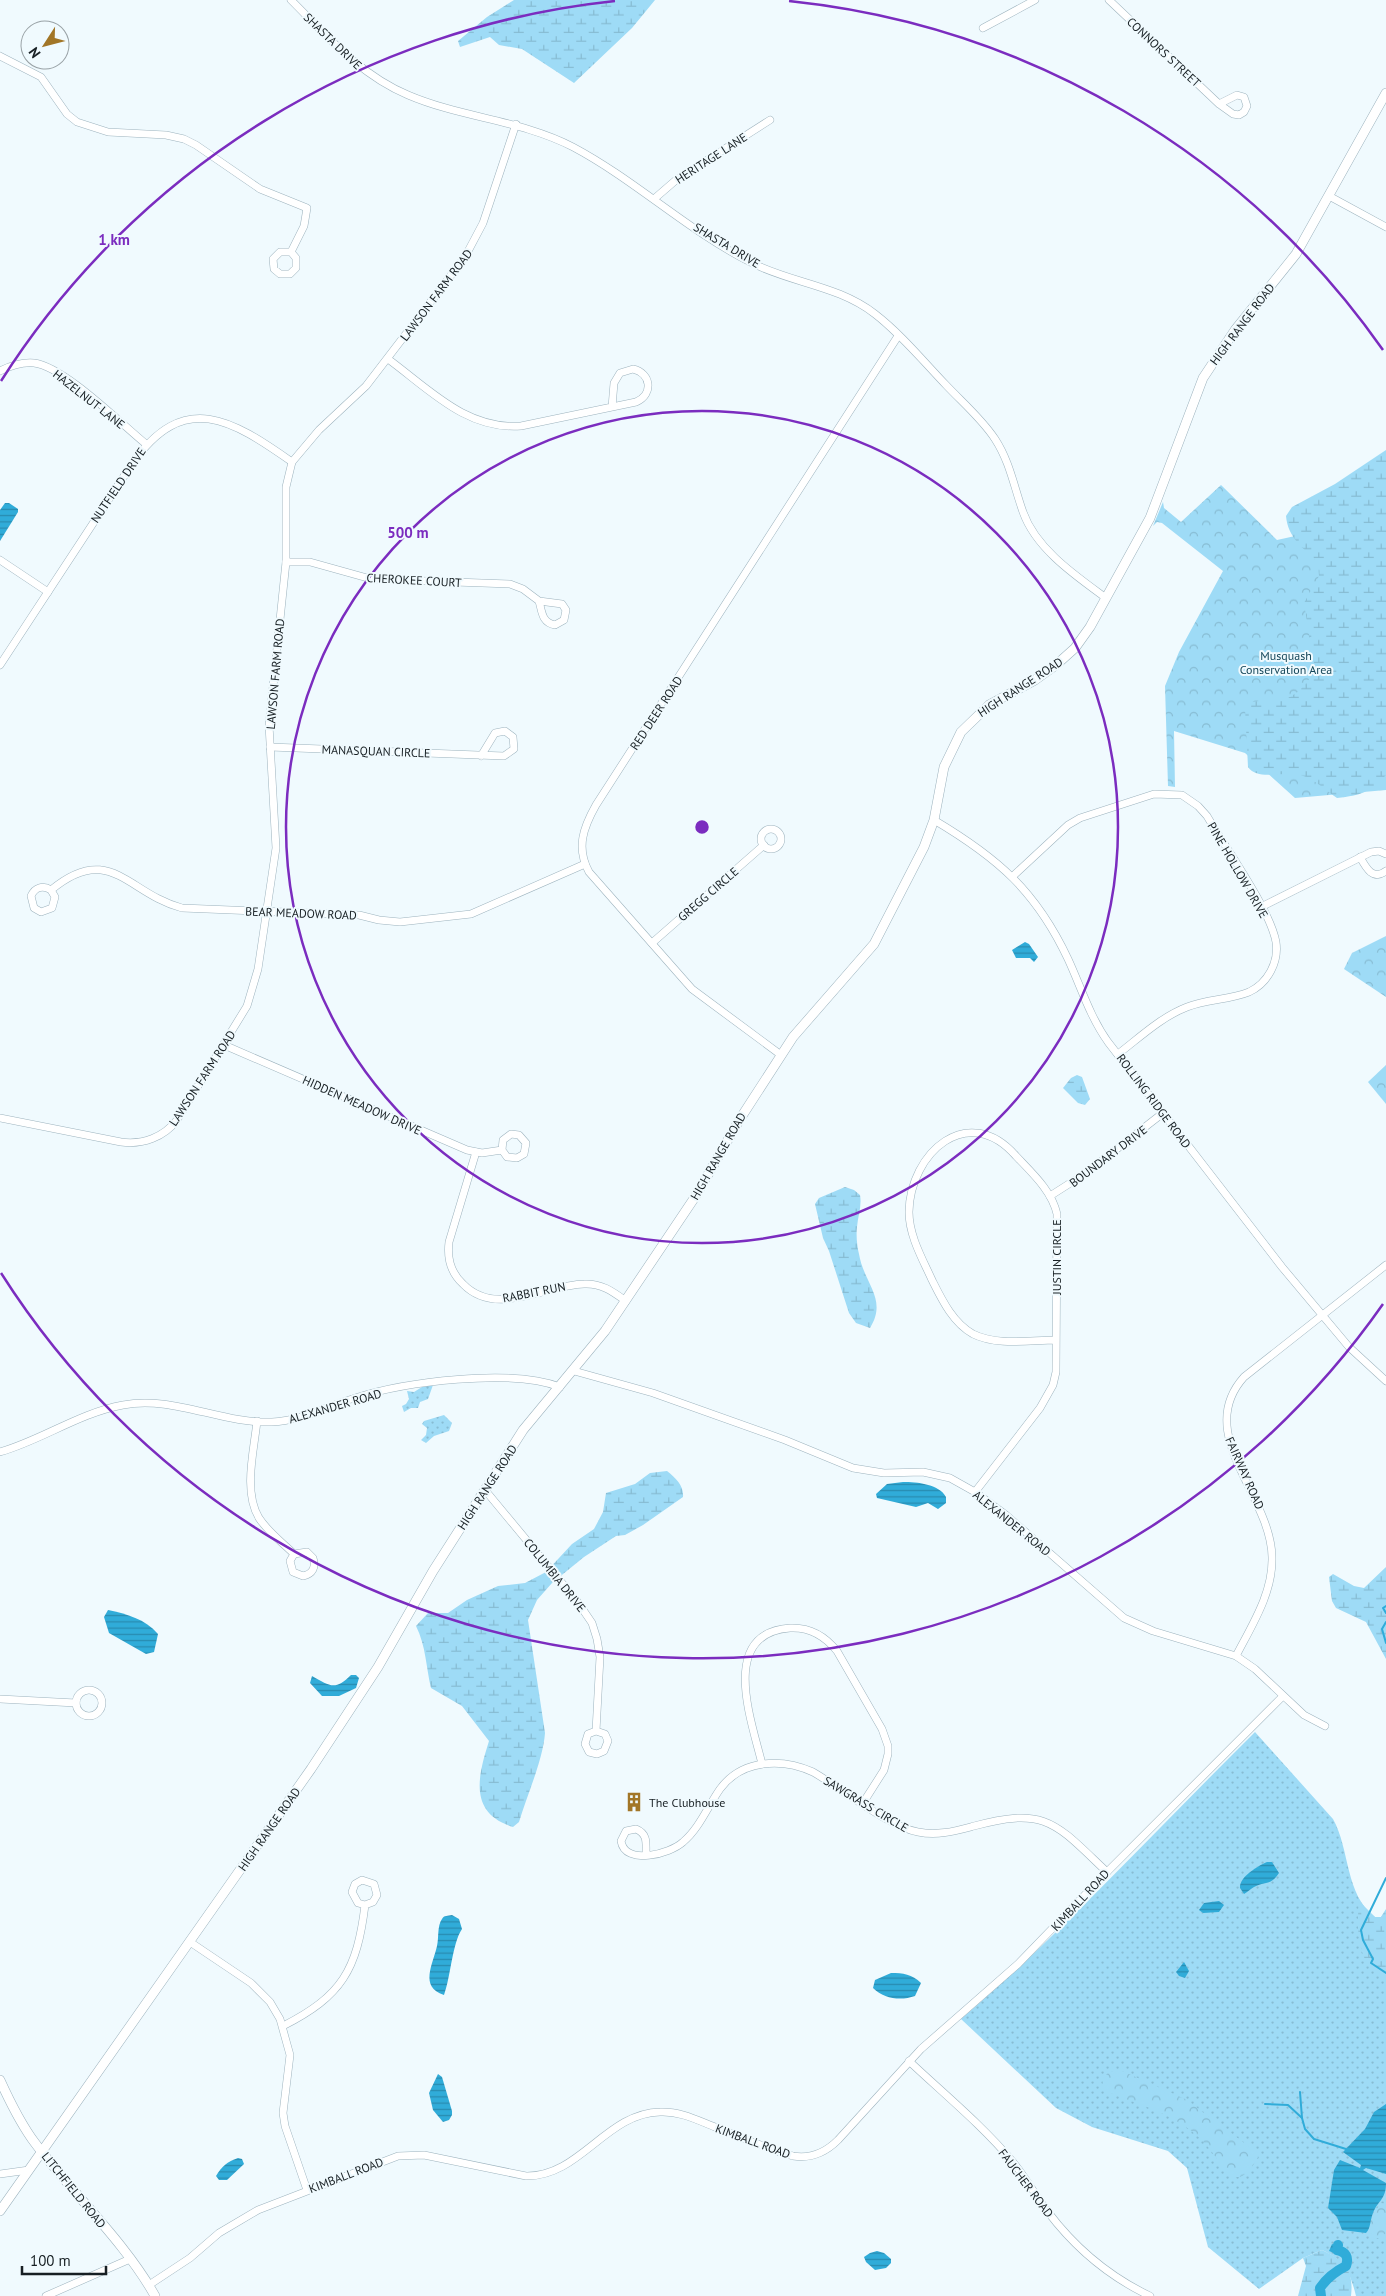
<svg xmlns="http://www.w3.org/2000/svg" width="1386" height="2296" font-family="'PT Sans',sans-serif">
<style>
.grass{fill:url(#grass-dots)}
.forest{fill:url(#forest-crowns)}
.wetland{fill:url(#wetland-marsh)}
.water{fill:url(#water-rules)}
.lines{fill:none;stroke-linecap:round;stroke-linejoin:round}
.stream{stroke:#30acd9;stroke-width:2}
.river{stroke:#30acd9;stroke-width:10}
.minor-casing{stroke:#9db3be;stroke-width:8}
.tertiary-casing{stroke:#9db3be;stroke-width:10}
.minor{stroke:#fff;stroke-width:7}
.tertiary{stroke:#fff;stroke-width:9}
.ring{fill:none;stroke:#7b2cbf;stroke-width:2.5}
.labels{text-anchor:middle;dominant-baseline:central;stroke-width:4;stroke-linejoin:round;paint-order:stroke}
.street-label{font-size:12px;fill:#171f23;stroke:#f0fafe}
.park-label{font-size:12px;fill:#134558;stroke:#f0fafe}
.poi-label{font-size:12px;fill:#171f23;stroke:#f0fafe;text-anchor:start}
.centre{fill:#7b2cbf;stroke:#f0fafe;stroke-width:2.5}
.ring-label{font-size:15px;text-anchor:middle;font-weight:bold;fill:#7b2cbf;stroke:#f0fafe;stroke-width:4;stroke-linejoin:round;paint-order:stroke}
</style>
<defs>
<pattern id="grass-dots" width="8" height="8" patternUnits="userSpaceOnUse" patternTransform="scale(1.25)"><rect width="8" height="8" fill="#9edbf6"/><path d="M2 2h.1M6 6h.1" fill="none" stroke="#87bcd3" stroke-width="1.8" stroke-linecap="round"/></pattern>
<pattern id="forest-crowns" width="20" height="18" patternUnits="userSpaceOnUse" patternTransform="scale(1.25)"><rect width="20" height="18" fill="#9edbf6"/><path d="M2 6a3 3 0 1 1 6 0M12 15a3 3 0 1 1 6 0" fill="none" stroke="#87bcd3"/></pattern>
<pattern id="wetland-marsh" width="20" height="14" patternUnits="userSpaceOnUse" patternTransform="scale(1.25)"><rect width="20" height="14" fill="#9edbf6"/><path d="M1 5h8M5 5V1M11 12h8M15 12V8" fill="none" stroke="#87bcd3"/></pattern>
<pattern id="water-rules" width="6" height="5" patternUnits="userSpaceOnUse" patternTransform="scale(1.25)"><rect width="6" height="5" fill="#30acd9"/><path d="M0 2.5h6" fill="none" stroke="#288bb0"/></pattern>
</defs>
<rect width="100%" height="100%" fill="#f0fafe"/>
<g class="grass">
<path d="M433,1385L428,1399L420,1402L418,1408H411L404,1412L402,1406L406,1404L409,1399L407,1391L414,1392L422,1387Z"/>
<path d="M444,1415L452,1423L449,1431L434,1436L426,1443L421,1440L426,1435L427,1428L422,1424L424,1421Z"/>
<path d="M1255,1732L1333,1819C1350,1849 1345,1895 1375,1917H1381L1386,1909V2296H1356C1350,2272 1345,2261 1322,2250L1303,2258L1259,2289L1208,2247L1187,2168L1168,2151L1092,2127L1056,2108L961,2019C1065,1930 1158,1828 1255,1732Z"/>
</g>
<g class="forest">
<path d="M1221,485L1277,540L1386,516V790L1295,798L1245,753L1174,731L1175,787L1168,786L1165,686L1179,652L1223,571L1162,523L1157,522L1153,526L1163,502L1164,508L1181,522Z"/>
<path d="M1386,936V997L1344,969L1352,953Z"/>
<path d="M1386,1065V1104L1368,1082Z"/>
<path d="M1113,2071H1122L1185,2099L1255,2151L1258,2157C1254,2164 1246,2178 1237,2177C1226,2176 1211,2148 1201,2139C1173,2113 1140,2105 1105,2091C1100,2081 1103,2074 1113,2071Z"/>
<path d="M1382,2203L1386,2205V2233L1379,2238H1375L1369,2231C1371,2218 1373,2211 1382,2203Z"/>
</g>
<g class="wetland">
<path d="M514,0H655L632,28L574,83L522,49L499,45L490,37L460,47L458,41L487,17Z"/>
<path d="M1386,450V775C1368,793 1362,795 1337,798C1327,791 1313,778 1300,775C1284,770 1259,782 1248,767L1245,708L1252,702L1290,697L1299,691L1311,677L1314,665L1304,603L1319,576L1318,562C1303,548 1288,538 1286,516L1292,507L1335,484Z"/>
<path d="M1077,1075L1082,1077L1090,1099L1085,1105L1078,1103L1063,1088L1071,1078Z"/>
<path d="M845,1187L854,1190L860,1195C862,1206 858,1216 857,1227C856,1235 857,1246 859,1254C864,1284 888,1299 870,1328L856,1323L849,1313L829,1251L823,1238L815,1204L819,1198Z"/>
<path d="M667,1471C676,1478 684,1486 683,1497L643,1525L625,1535L616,1536L584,1557L552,1583L537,1600L528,1620L545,1733C543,1760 527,1795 519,1822L513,1827C468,1813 478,1776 489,1741L462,1706L431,1688C426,1667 426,1646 416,1626L428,1613H448L467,1600L498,1586L525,1583L546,1572L572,1544L594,1529L603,1512L606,1493L635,1484L650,1473Z"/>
<path d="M1386,1567V1659L1366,1622L1336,1608L1332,1601L1329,1577L1333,1574L1354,1586L1364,1588Z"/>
<path d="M1359,1901L1375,1917H1381L1386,1910C1382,1932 1386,1954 1386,1976C1355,1969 1357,1924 1359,1901Z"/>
<path d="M1322,2250C1345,2261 1354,2270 1351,2296H1298L1306,2266L1303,2258Z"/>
</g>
<g class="water">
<path d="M5,503H9L18,509V512L0,541V510Z"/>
<path d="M1025,942L1029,944L1038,957L1034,962L1030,958H1016L1012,950Z"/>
<path d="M903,1482C917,1482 939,1484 946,1497V1503L938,1509L928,1503L916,1507L877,1498L876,1494L887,1484Z"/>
<path d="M108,1610C127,1614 145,1619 158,1634L154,1652L146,1654L109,1633L104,1617Z"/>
<path d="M351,1675H356L359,1678L356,1688L339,1696H322L310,1683L312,1676C330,1686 335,1691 351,1675Z"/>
<path d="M1267,1862H1272L1279,1873C1271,1886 1265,1881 1254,1887C1250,1889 1248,1892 1244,1894L1240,1888C1239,1877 1258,1866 1267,1862Z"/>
<path d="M1219,1901L1224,1905L1219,1912L1203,1913L1199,1910L1204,1903Z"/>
<path d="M452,1915L459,1919L462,1929C452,1944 451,1976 444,1995C419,1987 433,1964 437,1946C439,1938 437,1926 442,1919C444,1915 448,1916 452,1915Z"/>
<path d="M1184,1962L1189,1971L1185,1978L1179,1976L1176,1972Z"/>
<path d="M891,1973C903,1973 912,1974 921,1983L915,1996C901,2001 884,1999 873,1988L875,1980Z"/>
<path d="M438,2074L442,2077L452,2111V2115L449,2120L443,2122L433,2110L429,2093Z"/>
<path d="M1386,2104V2174L1366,2168L1363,2170L1386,2183C1386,2200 1378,2200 1373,2213C1370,2220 1371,2228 1366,2233L1342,2230L1337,2217L1328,2208L1334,2170L1340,2160L1360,2168L1361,2165L1343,2152L1365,2129L1374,2112Z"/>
<path d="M238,2158L242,2159L244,2164L227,2180H219L216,2176C222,2166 227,2162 238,2158Z"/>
<path d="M1332,2244L1341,2247L1349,2254V2259L1329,2251Z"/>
<path d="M877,2251L884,2253L891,2259V2263L886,2268L875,2270L866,2262L864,2257L870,2253Z"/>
</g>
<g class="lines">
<g class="stream">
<path d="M1386,1606L1383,1608L1386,1613"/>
<path d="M1386,1622L1382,1629L1386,1643"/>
<path d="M1386,1878L1361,1930L1363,1940L1373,1959L1371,1963L1386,1973"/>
<path d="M1300,2092L1302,2118"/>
<path d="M1265,2104L1288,2105L1302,2118L1305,2129L1314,2139L1346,2149"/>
</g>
<path class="river" d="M1321,2296L1320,2288C1326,2279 1336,2271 1346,2266C1349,2257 1346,2252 1337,2250L1338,2245"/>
<defs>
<g id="minor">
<path d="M291,0C327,36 360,75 408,95C462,118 521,120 573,147C635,180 687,230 750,262C790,283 838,285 875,314C901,334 923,361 946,385C962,402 982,419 995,439C1010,462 1014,487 1023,512C1036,549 1076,576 1106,598"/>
<path d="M1109,0L1219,104L1233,114L1239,115L1244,112L1247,106L1244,97L1237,95L1219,104"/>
<path d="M983,28L1035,0"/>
<path d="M0,56L41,77L67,114L77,122L108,132L166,135L184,139L196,145L260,189L307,208L304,226L291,252L296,258V268L290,274H280L274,269L273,259L280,252H291"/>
<path d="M1329,196L1386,227"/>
<path d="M654,199L676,180L770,120"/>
<path d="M388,359C429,389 466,430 521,426L636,402C654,394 651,373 633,369L620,373L614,383L612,407"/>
<path d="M0,371C10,366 22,362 34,363C65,367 120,423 146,444"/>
<path d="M0,560L48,592"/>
<path d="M286,562H310L371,579L510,584L523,589L539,601L562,604L566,610L564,620L555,625C542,623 542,612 539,601"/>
<path d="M0,665L132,464C184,389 232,420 292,462"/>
<path d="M270,747L504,756L514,749L513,737L505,731L495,733L481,756"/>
<path d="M934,820C998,858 1036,891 1068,959C1081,987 1090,1017 1108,1042L1282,1267L1349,1347L1386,1381"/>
<circle cx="771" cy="839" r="10"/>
<path d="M1360,857C1366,868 1373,881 1386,871"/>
<path d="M1013,876L1068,825L1080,818L1154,794L1182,795L1198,806L1207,816C1225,847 1270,909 1276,942C1279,962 1268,983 1249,992C1229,1000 1207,999 1187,1007C1161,1017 1139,1038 1118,1054"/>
<path d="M51,890L55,897L52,908L41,912L34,908L31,896C35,887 43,885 51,890C110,841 128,894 182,908L359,915L379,920L400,922L471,914L585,864"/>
<path d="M1261,907L1371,852L1379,851L1386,854"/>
<path d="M652,943L764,845"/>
<path d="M224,1045L467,1150L482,1153L502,1150L503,1140L511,1134L519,1135L526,1143L524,1154L517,1158L507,1157L502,1150"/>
<path d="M781,1055L692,989L589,872C576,848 583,828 596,805L898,336"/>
<path d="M0,1118L121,1142C143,1145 164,1137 177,1120L247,1006L258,969L276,848L269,725L286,562V487L292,462L319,430L366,386L465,257L483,223L516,124"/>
<path d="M476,1152L449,1242C447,1258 451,1273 463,1284C496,1318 545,1285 584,1284C601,1283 612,1291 626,1301"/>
<path d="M1050,1196L1086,1173L1163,1113"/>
<path d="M574,1371L653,1393L785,1440L853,1468L884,1473L923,1472L950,1478L975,1492L1006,1515L1124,1618L1153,1631L1236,1656L1255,1669L1304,1715L1325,1726"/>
<path d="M257,1421C254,1451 243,1491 259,1518C268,1532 283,1543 294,1554L290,1561L293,1572L303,1576C313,1574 316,1567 313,1558L307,1552L294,1554"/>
<path d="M0,1452C42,1440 79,1413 123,1405C172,1395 222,1424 272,1422C301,1421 327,1406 355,1398C404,1382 511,1368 560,1387"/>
<path d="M485,1490L577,1601L592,1623L597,1639L600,1657L596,1731L605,1734L608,1741L604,1751L597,1754L589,1752L585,1744L588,1734L596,1731"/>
<path d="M975,1492L1040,1408L1053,1385L1056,1372L1057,1214C1052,1191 1032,1173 1016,1156C968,1101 910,1153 909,1212C909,1236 923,1260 932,1280C942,1300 953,1323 973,1334C997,1346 1030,1340 1056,1340"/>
<path d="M1236,1656C1252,1625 1273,1593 1272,1557C1271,1495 1193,1434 1244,1377L1386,1265"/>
<circle cx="89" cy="1703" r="13"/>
<path d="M0,1699L76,1703"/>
<path d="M762,1764C752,1722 718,1633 790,1628C809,1627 825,1636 837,1651L882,1729L888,1746V1754L884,1770L863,1803"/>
<path d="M646,1855C646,1843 648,1834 636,1829L626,1831L621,1841C625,1866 670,1854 683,1842C699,1829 708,1806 720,1789C742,1759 782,1758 813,1772C841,1788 889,1827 918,1832C938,1836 955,1831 974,1826C1047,1806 1056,1824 1107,1872"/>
<path d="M190,1942L251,1983L270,2002L280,2019L290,2055L283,2113L285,2126L307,2190"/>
<path d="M283,2026C342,1996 357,1970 365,1905L373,1902L377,1895L374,1884L362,1880L355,1884L352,1892L358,1903L365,1905"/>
<path d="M909,2061C944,2094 982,2125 1013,2162C1026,2178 1036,2196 1048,2212C1076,2249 1108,2276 1150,2296"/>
<path d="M0,2174L29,2170"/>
<path d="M149,2285L190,2258L219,2233L258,2210L398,2156L424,2155L526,2176C580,2177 606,2113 660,2112C680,2111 697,2120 715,2127C741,2137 767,2149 793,2156C811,2159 825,2153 838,2140L921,2049L1018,1964L1107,1872L1283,1696"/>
<path d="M46,2296L130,2259"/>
</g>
<g id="tertiary">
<path d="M0,2080C10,2102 20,2123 35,2143C72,2193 125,2242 155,2296"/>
<path d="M0,2211L311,1769L378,1667L433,1571L523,1430L605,1331L695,1197L740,1119L793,1037L874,944L924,847L934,820L944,767L961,732L989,705L1035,680L1056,665L1075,648L1090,627L1150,518L1203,378L1235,330L1296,254L1386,93"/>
</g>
</defs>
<use href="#minor" class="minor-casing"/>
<use href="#tertiary" class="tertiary-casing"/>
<use href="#minor" class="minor"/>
<use href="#tertiary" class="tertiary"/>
</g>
<g class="ring">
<circle cx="702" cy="827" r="416"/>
<path d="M1383 1304A831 831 0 0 1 1 1273M1 381A831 831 0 0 1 615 1M789 1A831 831 0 0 1 1383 350"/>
</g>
<defs>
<symbol id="building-bare" viewBox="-9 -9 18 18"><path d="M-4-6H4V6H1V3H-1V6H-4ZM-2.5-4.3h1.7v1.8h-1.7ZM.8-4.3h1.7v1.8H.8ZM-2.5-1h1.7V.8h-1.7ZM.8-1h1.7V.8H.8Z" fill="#a27627" stroke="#f0fafe" stroke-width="2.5" paint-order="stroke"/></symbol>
</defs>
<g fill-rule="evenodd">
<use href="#building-bare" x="620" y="1788" width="28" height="28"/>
</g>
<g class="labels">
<g class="street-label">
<text transform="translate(333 41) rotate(44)">SHASTA DRIVE</text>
<text transform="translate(1164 52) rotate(43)">CONNORS STREET</text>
<text transform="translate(711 158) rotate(-33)">HERITAGE LANE</text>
<text transform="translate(727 245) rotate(31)">SHASTA DRIVE</text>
<text transform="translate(436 295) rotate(-53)">LAWSON FARM ROAD</text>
<text transform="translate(1242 324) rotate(-53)">HIGH RANGE ROAD</text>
<text transform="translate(89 399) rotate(38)">HAZELNUT LANE</text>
<text transform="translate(118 485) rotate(-56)">NUTFIELD DRIVE</text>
<text transform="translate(414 580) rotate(3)">CHEROKEE COURT</text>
<text transform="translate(275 674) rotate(-85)">LAWSON FARM ROAD</text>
<text transform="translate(1020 687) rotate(-33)">HIGH RANGE ROAD</text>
<text transform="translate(656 713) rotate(-57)">RED DEER ROAD</text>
<text transform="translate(376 751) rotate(2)">MANASQUAN CIRCLE</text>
<text transform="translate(1238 870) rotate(60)">PINE HOLLOW DRIVE</text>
<text transform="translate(708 894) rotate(-41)">GREGG CIRCLE</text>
<text transform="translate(301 913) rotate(2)">BEAR MEADOW ROAD</text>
<text transform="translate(202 1078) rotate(-57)">LAWSON FARM ROAD</text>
<text transform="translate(1154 1101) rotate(53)">ROLLING RIDGE ROAD</text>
<text transform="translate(362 1105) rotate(24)">HIDDEN MEADOW DRIVE</text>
<text transform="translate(718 1156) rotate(-60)">HIGH RANGE ROAD</text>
<text transform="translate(1108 1156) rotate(-37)">BOUNDARY DRIVE</text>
<text transform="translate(1056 1257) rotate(-90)">JUSTIN CIRCLE</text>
<text transform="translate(534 1292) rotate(-11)">RABBIT RUN</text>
<text transform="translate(335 1406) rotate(-16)">ALEXANDER ROAD</text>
<text transform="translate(1245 1473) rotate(66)">FAIRWAY ROAD</text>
<text transform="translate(487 1487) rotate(-57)">HIGH RANGE ROAD</text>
<text transform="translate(1012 1523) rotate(39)">ALEXANDER ROAD</text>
<text transform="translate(555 1575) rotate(51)">COLUMBIA DRIVE</text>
<text transform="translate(866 1804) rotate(31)">SAWGRASS CIRCLE</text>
<text transform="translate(269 1829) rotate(-55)">HIGH RANGE ROAD</text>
<text transform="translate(1080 1900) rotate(-47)">KIMBALL ROAD</text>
<text transform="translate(753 2141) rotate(20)">KIMBALL ROAD</text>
<text transform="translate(346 2175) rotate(-21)">KIMBALL ROAD</text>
<text transform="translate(1026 2183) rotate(53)">FAUCHER ROAD</text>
<text transform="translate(74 2190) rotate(51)">LITCHFIELD ROAD</text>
</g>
<g class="park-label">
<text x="1286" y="655">Musquash<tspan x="1286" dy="14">Conservation Area</tspan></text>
</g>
<g class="poi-label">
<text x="649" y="1802">The Clubhouse</text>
</g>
</g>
<circle cx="702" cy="827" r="8" class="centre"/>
<g class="ring-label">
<text x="114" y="245">1 km</text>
<text x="408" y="538">500 m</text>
</g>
<g transform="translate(45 45) rotate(234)"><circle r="24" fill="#f0fafe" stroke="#99a2a6"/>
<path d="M0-4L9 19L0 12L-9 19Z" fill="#a27627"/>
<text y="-8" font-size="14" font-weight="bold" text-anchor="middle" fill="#171f23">N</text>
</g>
<path d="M22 2266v8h84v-8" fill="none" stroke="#171f23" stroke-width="2.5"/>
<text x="30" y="2266" font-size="15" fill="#171f23" stroke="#f0fafe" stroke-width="4" paint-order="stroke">100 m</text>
</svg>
